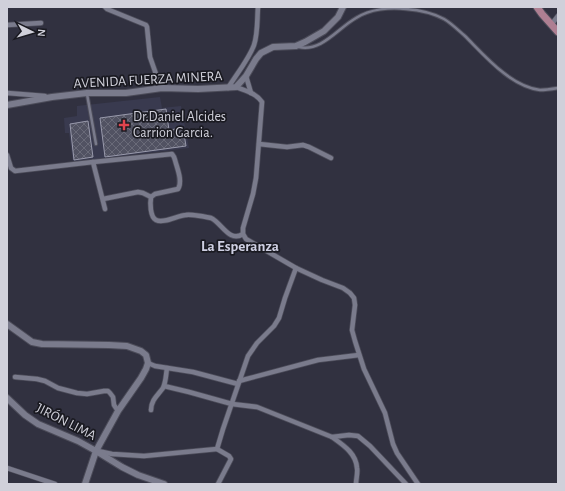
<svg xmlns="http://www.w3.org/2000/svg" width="565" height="491" font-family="'Alegreya Sans',sans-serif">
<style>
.built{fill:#393a4f}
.building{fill:url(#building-cross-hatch);stroke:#999aac}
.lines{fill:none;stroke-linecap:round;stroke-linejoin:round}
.lane-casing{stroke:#4c4c59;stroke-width:4.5}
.street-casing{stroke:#4c4c59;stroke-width:6}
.secondary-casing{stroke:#4c4c59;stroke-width:8}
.primary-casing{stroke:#4c4c59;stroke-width:9}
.lane{stroke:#7a7b8c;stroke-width:2.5}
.street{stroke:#7a7b8c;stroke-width:4.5}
.secondary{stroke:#7a7b8c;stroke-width:6}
.primary{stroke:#ae7f92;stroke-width:7}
.health-dot{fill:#e0444e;stroke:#1a1a21;stroke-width:1.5}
.labels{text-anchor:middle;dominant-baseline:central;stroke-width:3.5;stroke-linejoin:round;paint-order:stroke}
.street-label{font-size:14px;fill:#d0d0da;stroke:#1a1a21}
.poi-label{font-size:14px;fill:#d0d0da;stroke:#1a1a21;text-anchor:start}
.neighbourhood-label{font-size:15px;font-weight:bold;fill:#cfd0e3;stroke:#1a1a21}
</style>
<defs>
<pattern id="building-cross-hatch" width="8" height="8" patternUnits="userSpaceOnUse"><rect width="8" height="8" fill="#515262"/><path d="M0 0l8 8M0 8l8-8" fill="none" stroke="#696a78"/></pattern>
</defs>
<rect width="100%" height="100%" fill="#313140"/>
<path class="built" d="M160,97L162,108L181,106L189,148L73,162L69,133H65L64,118L77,116V106Z"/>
<g class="building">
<path d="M166,109L169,130L183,128L186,146L105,157L100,118Z"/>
<path d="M88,121L93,157L74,160L70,124Z"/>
</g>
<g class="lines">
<defs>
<g id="lane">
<path d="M299,47C322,52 338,28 356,18C370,9 390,7 406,9C418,10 433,13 444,19C451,23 458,30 465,36C485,56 510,86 540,90C546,90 552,89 558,88"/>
<path d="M87,94L96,144"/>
</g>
<g id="street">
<path d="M105,7L107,9L146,25L147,27L150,57L157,77L162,88"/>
<path d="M7,25L41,23"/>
<path d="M551,25L558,16"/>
<path d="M246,76L251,93"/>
<path d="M236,87C246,91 256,93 262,102L256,178L253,194L243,228V234L246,239L296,268L322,280L343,288L350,293L354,298L355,305L352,330L355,341L364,369L385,413L393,444L397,453L418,484"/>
<path d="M228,88C236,75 249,59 254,45C258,33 257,19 258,7"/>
<path d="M7,93L45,96"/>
<path d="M259,144L287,147L303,145L309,147L331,158"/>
<path d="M7,155L11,168L15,171L93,162L172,154L174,157L175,160C177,168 183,181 178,189L155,194L151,197"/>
<path d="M93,162L105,209"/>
<path d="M151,197C150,203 150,217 156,220C164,224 178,215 186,215C190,214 207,217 211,218C222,223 229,243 243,234"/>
<path d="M103,199L138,192L143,193L151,197"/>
<path d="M148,363L155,366L193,372L238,384"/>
<path d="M15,377L37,379L45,381L58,388L77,393L87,394L104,391H108L110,393L113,397L114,405L118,411"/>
<path d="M239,381L318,360L359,355"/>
<path d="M164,386L189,392L232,404L257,407L332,437C343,445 356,453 357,468C358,473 356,479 356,484"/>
<path d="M151,410C151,400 158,395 163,388C166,382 166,374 167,368"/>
<path d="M332,437L349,435L358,436L370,446L406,484"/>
<path d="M217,449L229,456L231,459L218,484"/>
<path d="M98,451L112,454L144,456L217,449L223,429L248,356L257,343L274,326L279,318L285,298L296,268"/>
<path d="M7,468L55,484"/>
</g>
<g id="secondary">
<path d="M7,105L52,97L87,93H126L162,88L198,89L236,87L246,76L256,59L261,53L273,47L296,46L305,42L324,31L338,17L343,7"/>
<path d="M7,324L32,342L42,344L109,345L127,346L141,351L146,355L148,363L146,369L141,378L118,411L96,451L85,484"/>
<path d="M7,398L25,415L38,424L78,441L96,451L122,467L138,475L164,484"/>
</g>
<path id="primary" d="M537,7L542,14L558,32"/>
</defs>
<use href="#lane" class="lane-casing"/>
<use href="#street" class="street-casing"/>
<use href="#secondary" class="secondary-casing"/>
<use href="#primary" class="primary-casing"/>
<use href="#lane" class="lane"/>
<use href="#street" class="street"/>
<use href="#secondary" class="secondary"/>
<use href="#primary" class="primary"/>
</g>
<path class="health-dot" d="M122 119h4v4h4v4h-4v4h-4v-4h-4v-4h4z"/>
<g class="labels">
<g class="street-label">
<text transform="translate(148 80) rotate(-3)">AVENIDA FUERZA MINERA</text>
<text transform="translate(66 422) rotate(27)">JIRÓN LIMA</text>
</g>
<g class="poi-label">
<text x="133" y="117">Dr.Daniel Alcides<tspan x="133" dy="16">Carrion Garcia.</tspan></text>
</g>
<g class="neighbourhood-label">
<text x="240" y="246">La Esperanza</text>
</g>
</g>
<rect width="565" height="491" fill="none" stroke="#d0d0da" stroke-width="16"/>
<g transform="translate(32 32) rotate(95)" stroke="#1a1a21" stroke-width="3" paint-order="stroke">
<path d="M0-3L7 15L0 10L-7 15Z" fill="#d0d0da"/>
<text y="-6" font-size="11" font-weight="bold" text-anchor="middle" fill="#d0d0da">N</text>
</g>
</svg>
